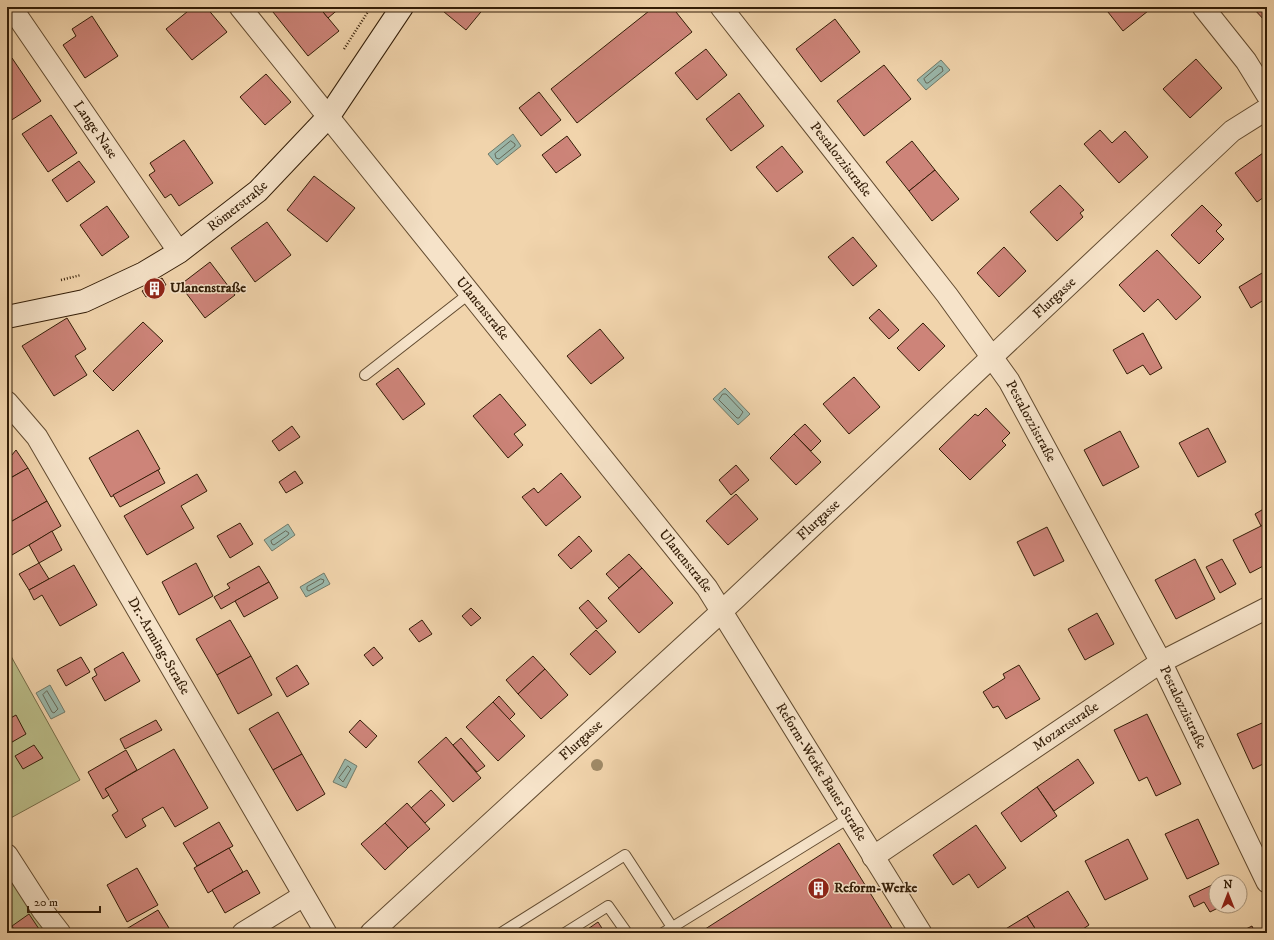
<svg xmlns="http://www.w3.org/2000/svg" width="1274" height="940" font-family="'IM FELL DW Pica',serif">
<style>
.green{fill:#babd89;stroke:#766d48}
.water{fill:#9bb8ab;stroke:#717a69}
.lines{fill:none;stroke-linecap:round;stroke-linejoin:round}
.shore{stroke:#676a59;stroke-width:1}
.building{fill:#cd8479;stroke:#331d07}
.service-casing{stroke:#624b30;stroke-width:12}
.minor-casing{stroke:#624b30;stroke-width:23}
.secondary-casing{stroke:#331d07;stroke-width:24}
.path{stroke:#331d07;stroke-width:2.5;stroke-dasharray:1 2;stroke-linecap:butt}
.service{stroke:#f6e3c9;stroke-width:10}
.minor{stroke:#f6e3c9;stroke-width:21}
.secondary{stroke:#f6e3c9;stroke-width:22}
.tree{fill:#9f8a67}
.labels{text-anchor:middle;dominant-baseline:central;stroke-width:3;stroke-linejoin:round;paint-order:stroke}
.street-label{font-size:14px;fill:#331d07;stroke:#f6e3c9}
.poi-label{font-size:14px;font-weight:bold;fill:#331d07;stroke:#f6e3c9;text-anchor:start}
</style>
<rect width="100%" height="100%" fill="#f1d4ac"/>
<filter id="stains"><feTurbulence type="fractalNoise" baseFrequency=".005" numOctaves="4"/><feColorMatrix values="0 0 0 0 .2 0 0 0 0 .09 0 0 0 0 .02 0 0 0 .5 -.17"/></filter>
<radialGradient id="worn" r=".72"><stop offset=".6" stop-color="#630" stop-opacity="0"/><stop offset="1" stop-color="#630" stop-opacity=".3"/></radialGradient>
<g class="green">
<path d="M7,649L80,780L7,820Z"/>
<path d="M7,840L70,933H7Z"/>
</g>
<g class="water">
<path d="M941,60L950,70L926,90L917,80Z"/>
<path d="M513,134L521,146L497,165L488,154Z"/>
<path d="M725,388L750,414L738,425L713,399Z"/>
<path d="M288,524L295,535L272,551L264,540Z"/>
<path d="M324,573L330,584L306,597L300,587Z"/>
<path d="M50,685L65,712L51,719L36,693Z"/>
<path d="M345,759L357,766L346,788L333,782Z"/>
</g>
<g class="lines">
<g class="shore">
<path d="M939,66L942,67L943,71L928,83H926L924,79Z"/>
<path d="M511,141L515,144V146L499,159L496,158L495,154Z"/>
<path d="M723,394H726L743,412L739,418H737L719,400Z"/>
<path d="M286,531L289,533L288,535L274,545L272,544L271,541Z"/>
<path d="M321,579L324,580L323,583L309,591L307,590V587Z"/>
<path d="M47,691L58,709L54,713L52,712L43,695Z"/>
<path d="M348,766L351,769L343,782L339,778Z"/>
</g>
</g>
<g class="building">
<path d="M193,7H206L227,32L192,60L166,29Z"/>
<path d="M269,7H319L339,31L308,56Z"/>
<path d="M319,7H341L328,18Z"/>
<path d="M438,7H485L466,30Z"/>
<path d="M654,7H672L692,32L577,123L551,89Z"/>
<path d="M1104,7H1153L1123,31Z"/>
<path d="M1252,7H1267V23Z"/>
<path d="M92,16L118,56L85,78L63,45L76,36L72,29Z"/>
<path d="M835,19L860,52L821,82L796,49Z"/>
<path d="M706,49L727,75L697,100L675,73Z"/>
<path d="M12,58L41,101L7,123V61Z"/>
<path d="M1196,59L1222,88L1190,118L1163,89Z"/>
<path d="M884,65L911,99L864,136L837,101Z"/>
<path d="M266,74L291,102L265,125L240,97Z"/>
<path d="M539,92L561,120L541,136L519,108Z"/>
<path d="M739,93L764,126L731,151L706,119Z"/>
<path d="M51,115L77,153L48,172L22,134Z"/>
<path d="M1100,130L1112,143L1125,131L1148,157L1119,183L1084,144Z"/>
<path d="M567,136L581,155L556,173L542,155Z"/>
<path d="M184,140L213,183L179,206L171,194L165,198L149,175L155,171L150,163Z"/>
<path d="M912,141L935,170L909,191L886,162Z"/>
<path d="M782,146L803,172L777,192L756,167Z"/>
<path d="M1263,153L1267,158V195L1257,202L1235,173Z"/>
<path d="M79,161L95,182L67,202L52,180Z"/>
<path d="M935,170L959,199L932,221L909,191Z"/>
<path d="M314,176L355,208L327,242L287,210Z"/>
<path d="M1060,185L1084,210L1080,213L1083,217L1057,241L1030,212Z"/>
<path d="M1202,205L1222,225L1216,231L1224,239L1199,264L1171,235Z"/>
<path d="M107,206L129,237L102,256L80,225Z"/>
<path d="M267,222L291,255L255,282L231,248Z"/>
<path d="M853,237L877,266L853,286L828,257Z"/>
<path d="M1004,247L1026,271L999,297L977,273Z"/>
<path d="M1157,250L1201,297L1176,320L1158,299L1144,312L1119,285Z"/>
<path d="M210,262L235,295L205,318L180,285Z"/>
<path d="M1267,270V298L1251,308L1239,287Z"/>
<path d="M162,278L166,285L146,297L142,291Z"/>
<path d="M879,309L899,330L889,339L869,318Z"/>
<path d="M67,318L86,349L75,356L87,375L54,396L22,346Z"/>
<path d="M143,322L163,341L113,391L93,371Z"/>
<path d="M923,323L945,346L919,371L897,348Z"/>
<path d="M600,329L624,358L591,384L567,356Z"/>
<path d="M1143,333L1162,368L1150,375L1143,365L1127,374L1113,350Z"/>
<path d="M398,368L425,404L403,420L376,384Z"/>
<path d="M854,377L880,407L849,434L823,404Z"/>
<path d="M500,394L526,425L514,434L523,445L508,458L473,416Z"/>
<path d="M986,408L1010,433L1002,441L1006,445L970,480L939,449L975,414L978,416Z"/>
<path d="M805,424L821,441L811,451L794,434Z"/>
<path d="M292,426L300,437L279,451L272,441Z"/>
<path d="M1208,428L1226,462L1198,477L1179,443Z"/>
<path d="M138,430L160,469L111,497L89,458Z"/>
<path d="M1120,431L1139,467L1103,486L1084,450Z"/>
<path d="M794,434L821,462L796,485L770,458Z"/>
<path d="M16,450L28,468L7,480V461Z"/>
<path d="M736,465L749,480L731,495L719,480Z"/>
<path d="M28,468L47,501L7,524V480Z"/>
<path d="M158,470L165,483L120,507L113,495Z"/>
<path d="M295,471L303,483L286,493L279,482Z"/>
<path d="M561,473L581,497L546,526L522,497L534,488L538,493Z"/>
<path d="M197,474L207,491L181,506L194,528L147,555L124,516Z"/>
<path d="M736,494L758,519L728,545L706,521Z"/>
<path d="M47,501L61,526L12,555L7,547V524Z"/>
<path d="M1267,507V532L1263,525L1261,526L1255,514Z"/>
<path d="M240,523L253,544L230,558L217,536Z"/>
<path d="M1263,525L1267,532V564L1250,573L1233,540Z"/>
<path d="M1047,527L1064,561L1034,576L1017,542Z"/>
<path d="M52,531L62,550L39,563L29,545Z"/>
<path d="M579,536L592,551L571,569L558,555Z"/>
<path d="M629,554L642,568L619,588L606,574Z"/>
<path d="M1195,559L1215,599L1176,619L1155,580Z"/>
<path d="M1222,559L1236,584L1220,593L1206,567Z"/>
<path d="M39,563L49,579L29,590L19,574Z"/>
<path d="M196,563L213,596L179,615L162,582Z"/>
<path d="M74,565L97,605L60,626L42,595L34,600L29,590Z"/>
<path d="M259,566L269,582L221,609L214,597L230,588L227,584Z"/>
<path d="M642,568L673,603L639,633L608,598Z"/>
<path d="M269,582L278,598L244,617L235,601Z"/>
<path d="M588,600L607,621L597,629L579,608Z"/>
<path d="M471,608L481,618L471,626L462,616Z"/>
<path d="M1097,613L1114,644L1085,660L1068,629Z"/>
<path d="M230,620L251,656L217,675L196,639Z"/>
<path d="M422,620L432,634L419,642L409,629Z"/>
<path d="M596,630L616,652L590,675L570,654Z"/>
<path d="M374,647L383,658L373,666L364,655Z"/>
<path d="M123,652L140,681L105,701L92,678L97,675L94,669Z"/>
<path d="M251,656L272,695L238,714L217,675Z"/>
<path d="M533,656L545,669L518,694L506,680Z"/>
<path d="M81,657L90,672L66,686L57,670Z"/>
<path d="M297,665L309,684L287,697L276,678Z"/>
<path d="M1019,665L1040,699L1006,719L998,706L993,708L983,692L1005,678L1003,674Z"/>
<path d="M545,669L568,695L541,719L518,694Z"/>
<path d="M499,696L515,714L509,720L493,702Z"/>
<path d="M493,702L525,736L498,761L466,727Z"/>
<path d="M278,712L302,754L273,770L249,729Z"/>
<path d="M1147,714L1181,784L1156,796L1147,777L1139,781L1114,730Z"/>
<path d="M16,715L26,734L7,745V720Z"/>
<path d="M156,720L162,730L125,749L120,739Z"/>
<path d="M360,720L377,736L366,748L349,732Z"/>
<path d="M1262,723L1267,734V762L1253,769L1237,734Z"/>
<path d="M446,737L481,778L453,802L418,762Z"/>
<path d="M461,738L485,766L477,772L453,745Z"/>
<path d="M34,745L43,758L23,769L15,756Z"/>
<path d="M174,749L208,808L175,827L163,807L142,819L146,826L126,838L112,815L118,811L105,789Z"/>
<path d="M126,750L137,770L105,789L109,795L103,799L88,772Z"/>
<path d="M302,754L325,794L297,811L273,770Z"/>
<path d="M1078,759L1094,783L1054,811L1037,787Z"/>
<path d="M1037,787L1057,816L1021,842L1001,813Z"/>
<path d="M431,790L445,805L425,823L411,808Z"/>
<path d="M407,803L430,829L408,848L385,823Z"/>
<path d="M1198,819L1219,864L1187,879L1165,834Z"/>
<path d="M219,822L233,846L197,866L183,843Z"/>
<path d="M385,823L408,848L385,870L361,844Z"/>
<path d="M976,825L1006,868L978,888L969,874L953,885L933,855Z"/>
<path d="M1128,839L1148,879L1105,900L1085,861Z"/>
<path d="M839,843L895,933H699Z"/>
<path d="M229,848L243,872L208,893L194,868Z"/>
<path d="M137,868L158,905L127,922L107,885Z"/>
<path d="M247,870L260,893L225,913L212,890Z"/>
<path d="M1216,883V906H1222L1210,912L1204,902L1194,907L1189,896Z"/>
<path d="M1068,891L1089,925L1077,933H1038L1027,916Z"/>
<path d="M158,910L172,933H125L123,931Z"/>
<path d="M29,914L41,932L16,933L12,926Z"/>
<path d="M1027,916L1038,933H999Z"/>
<path d="M598,922L605,933H582Z"/>
<path d="M1252,926L1255,933H1238Z"/>
</g>
<g class="lines">
<defs>
<g id="service">
<path d="M365,375L470,293"/>
<path d="M501,933L625,855L672,927"/>
<path d="M565,933L608,906L627,933"/>
<path d="M663,933L849,818"/>
</g>
<g id="minor">
<path id="s1" d="M11,7L179,252"/>
<path id="s2" d="M240,7L707,588L921,933"/>
<path id="s3" d="M721,7L947,295L1009,381L1161,662L1267,882"/>
<path d="M1203,7L1246,61L1267,95"/>
<path id="s4" d="M7,402L37,437L326,933"/>
<path d="M7,855L43,911L60,933"/>
<path id="s5" d="M873,857L1161,662L1267,608"/>
<path d="M243,933L303,896"/>
<path id="s6" d="M371,933L721,612L1232,131L1267,109"/>
</g>
<g id="secondary">
<path id="s7" d="M7,317L84,301L144,273L179,252L258,191L329,116L402,7"/>
</g>
</defs>
<use href="#service" class="service-casing"/>
<use href="#minor" class="minor-casing"/>
<use href="#secondary" class="secondary-casing"/>
<g class="path">
<path d="M344,49L371,7"/>
<path d="M61,280L81,275"/>
</g>
<use href="#service" class="service"/>
<use href="#minor" class="minor"/>
<use href="#secondary" class="secondary"/>
</g>
<circle class="tree" cx="597" cy="765" r="6"/>
<defs>
<symbol id="building-disc" viewBox="-11 -11 22 22"><circle r="9.5" fill="#8f2418" stroke="#f6e3c9"/><path d="M-4-6H4V6H1V3H-1V6H-4ZM-2.5-4.3h1.7v1.8h-1.7ZM.8-4.3h1.7v1.8H.8ZM-2.5-1h1.7V.8h-1.7ZM.8-1h1.7V.8H.8Z" fill="#fff"/></symbol>
</defs>
<g fill-rule="evenodd">
<use href="#building-disc" x="142" y="276" width="25" height="25"/>
<use href="#building-disc" x="806" y="876" width="25" height="25"/>
</g>
<g class="labels">
<g class="street-label">
<text stroke="none"><textPath href="#s1" startOffset="149">Lange Nase</textPath></text>
<text stroke="none"><textPath href="#s3" startOffset="194">Pestalozzistraße</textPath></text>
<text stroke="none"><textPath href="#s7" startOffset="260">Römerstraße</textPath></text>
<text stroke="none"><textPath href="#s6" startOffset="933">Flurgasse</textPath></text>
<text stroke="none"><textPath href="#s2" startOffset="387">Ulanenstraße</textPath></text>
<text stroke="none"><textPath href="#s3" startOffset="518">Pestalozzistraße</textPath></text>
<text stroke="none"><textPath href="#s6" startOffset="609">Flurgasse</textPath></text>
<text stroke="none"><textPath href="#s2" startOffset="711">Ulanenstraße</textPath></text>
<text stroke="none"><textPath href="#s4" startOffset="288">Dr.-Arming-Straße</textPath></text>
<text stroke="none"><textPath href="#s3" startOffset="842">Pestalozzistraße</textPath></text>
<text stroke="none"><textPath href="#s5" startOffset="233">Mozartstraße</textPath></text>
<text stroke="none"><textPath href="#s6" startOffset="285">Flurgasse</textPath></text>
<text stroke="none"><textPath href="#s2" startOffset="962">Reform-Werke Bauer Straße</textPath></text>
</g>
<g class="poi-label">
<text x="170" y="288">Ulanenstraße</text>
<text x="834" y="888">Reform-Werke</text>
</g>
</g>
<rect width="1274" height="940" fill="none" stroke="#f1d4ac" stroke-width="24"/>
<rect x="8" y="8" width="1258" height="924" fill="none" stroke="#331d07" stroke-width="2"/>
<rect x="12" y="12" width="1250" height="916" fill="none" stroke="#331d07"/>
<g transform="translate(1228 894)"><circle r="19" fill="#f6e3c9" stroke="#a8947b"/>
<path d="M0-3L7 15L0 10L-7 15Z" fill="#8f2418"/>
<text y="-6" font-size="11" font-weight="bold" text-anchor="middle" fill="#331d07">N</text>
</g>
<path d="M28 906v6h72v-6" fill="none" stroke="#331d07" stroke-width="2"/>
<text x="34" y="906" font-size="12" fill="#331d07" stroke="#f6e3c9" stroke-width="3" paint-order="stroke">20 m</text>
<rect width="100%" height="100%" filter="url(#stains)"/>
<rect width="100%" height="100%" fill="url(#worn)"/>
</svg>
